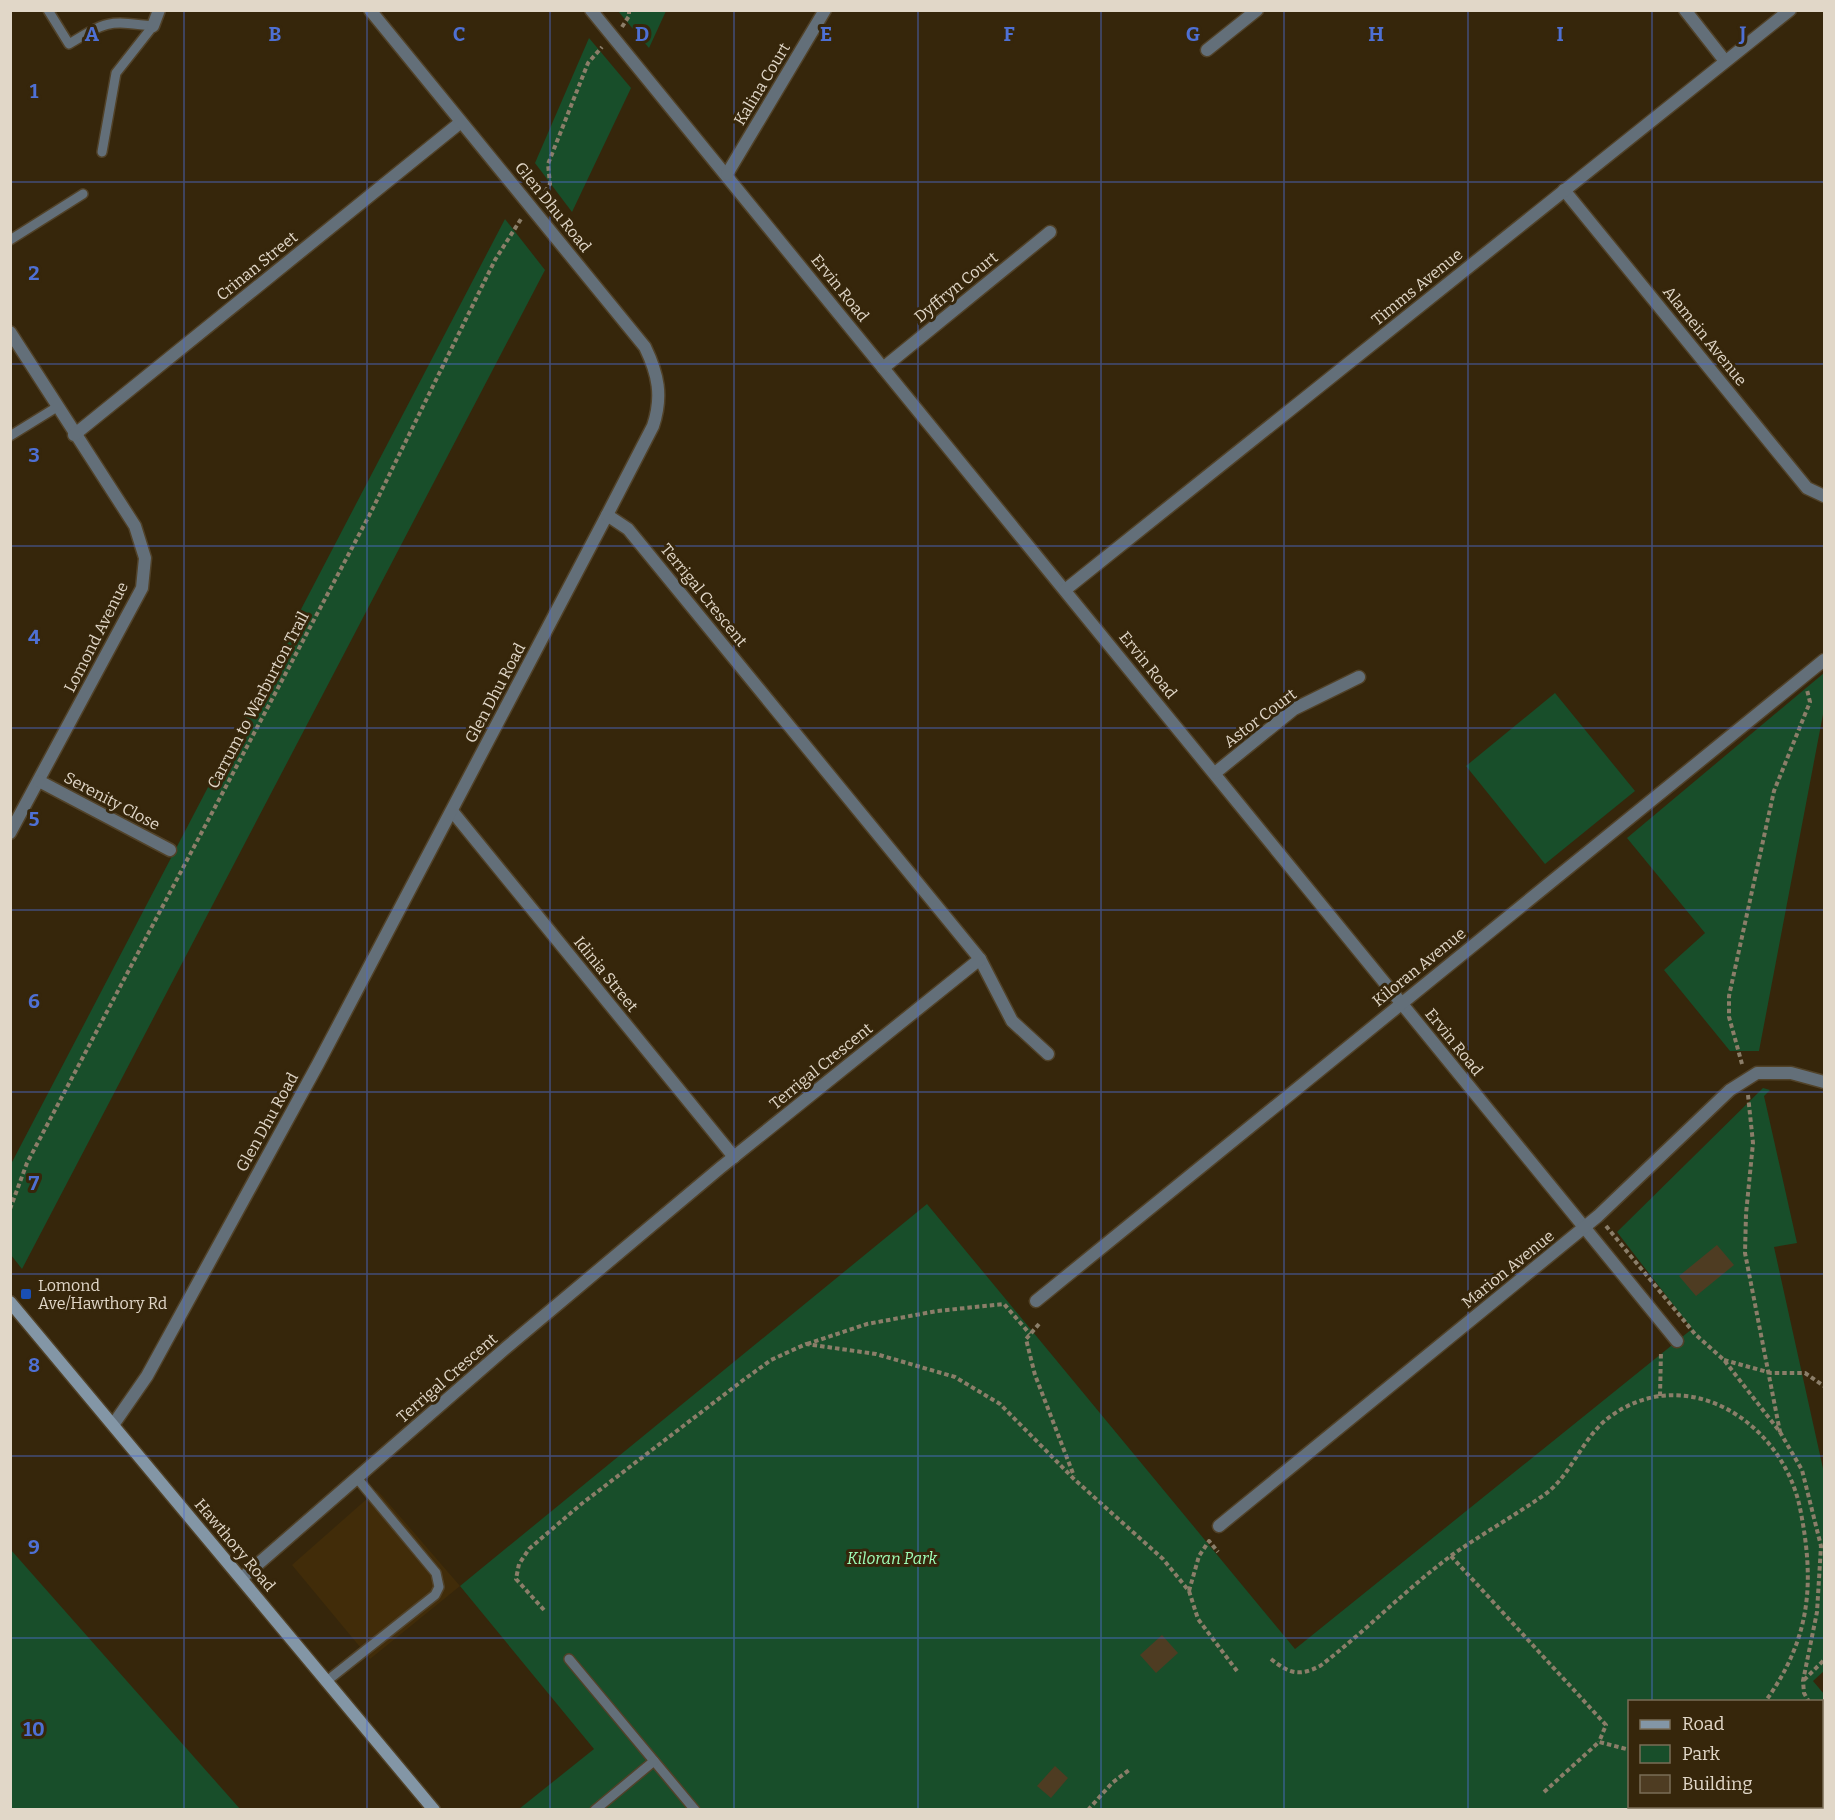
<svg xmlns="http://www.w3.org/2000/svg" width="1835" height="1820" font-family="Bitter,serif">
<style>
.built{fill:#412c09}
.green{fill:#184e2a;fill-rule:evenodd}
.building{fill:#4e3c22}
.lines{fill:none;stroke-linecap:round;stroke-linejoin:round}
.service-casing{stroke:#514229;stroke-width:12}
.minor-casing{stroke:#514229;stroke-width:15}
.secondary-casing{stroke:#514229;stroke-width:15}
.path{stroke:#8b7e69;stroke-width:4;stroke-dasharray:4.5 3;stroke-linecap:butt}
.service{stroke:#636f79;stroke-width:9}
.minor{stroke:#636f79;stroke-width:12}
.secondary{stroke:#8396a6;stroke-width:12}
.grid{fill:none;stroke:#4e70d4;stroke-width:1.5;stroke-opacity:0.55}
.transit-dot{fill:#1a4fb4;stroke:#36260b;stroke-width:2}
.labels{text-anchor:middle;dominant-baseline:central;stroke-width:6;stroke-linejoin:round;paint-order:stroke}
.street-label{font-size:16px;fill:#e1d7c8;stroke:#36260b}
.poi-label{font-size:16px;fill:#e1d7c8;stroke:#36260b;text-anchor:start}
.park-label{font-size:16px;font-style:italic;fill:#9ffeb8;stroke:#36260b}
.grid-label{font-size:20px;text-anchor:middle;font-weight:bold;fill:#4e70d4;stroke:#36260b;stroke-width:6;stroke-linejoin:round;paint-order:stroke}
</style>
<rect width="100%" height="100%" fill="#36260b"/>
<path class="built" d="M377,1490L460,1586L370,1659L292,1565Z"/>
<g class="green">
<path d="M618,11H666L649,48Z"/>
<path d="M589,38L631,88L572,212L535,163Z"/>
<path d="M505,219L545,270L22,1269L11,1255L10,1166Z"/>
<path d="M1824,673V709L1759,1051H1730L1664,970L1705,933L1627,838Z"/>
<path d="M1555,693L1635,791L1545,864L1466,766Z"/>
<path d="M1763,1088L1770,1090L1764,1096L1797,1243L1774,1247L1824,1473V1671L1813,1681L1824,1694V1809H519L594,1749L460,1586L927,1204L1295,1649L1692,1329L1617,1232ZM1630,1702H1822V1806H1630Z"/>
<path d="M10,1550H11L240,1809H11Z"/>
</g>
<g class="building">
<path d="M1717,1245L1734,1265L1696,1296L1679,1276Z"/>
<path d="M1162,1635L1178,1653L1156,1673L1140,1655Z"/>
<path d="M1055,1766L1068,1778L1051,1798L1037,1786Z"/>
</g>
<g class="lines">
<defs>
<g id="service">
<path d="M48,10L69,44C108,20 108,21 153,26"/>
<path d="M102,152L116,73L153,26"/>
<path d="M10,240L83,194"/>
<path d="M10,436L57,407"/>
<path d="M569,1659L695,1810"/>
<path d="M328,1680L435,1595L439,1587L436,1573L357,1478"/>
<path d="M595,1810L654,1761"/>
</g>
<g id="minor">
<path d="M591,10L1677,1341"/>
<path d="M1685,10L1725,61"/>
<path d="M153,26L159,10"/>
<path d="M1207,50L1257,10"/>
<path d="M727,174L825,10"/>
<path d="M1564,190L1807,488L1824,496"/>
<path d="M10,332L135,526L145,558L142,588L10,833"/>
<path d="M883,368L1050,232"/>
<path d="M74,435L461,122"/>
<path d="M1065,590L1790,10"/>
<path d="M1215,773L1294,709L1359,677"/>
<path d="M39,781L170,850"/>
<path d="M452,811L734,1157"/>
<path d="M980,959L1012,1021L1048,1054"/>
<path d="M1036,1301L1824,660"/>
<path d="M113,1425L147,1376L318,1064L607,515L653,426C663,396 658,374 645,347L370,10"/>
<path d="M1219,1526L1598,1216L1730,1090L1757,1073H1791L1824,1082"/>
<path d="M242,1578L507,1347L720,1168L980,959L628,529L607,515"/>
</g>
<path id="secondary" d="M10,1302L434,1810"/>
</defs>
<use href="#service" class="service-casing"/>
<use href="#minor" class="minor-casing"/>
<use href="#secondary" class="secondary-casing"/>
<g class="path">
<path d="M622,27L629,16V10"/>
<path d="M541,198L550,184L548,164L588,63L602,47"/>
<path d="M1742,1064L1729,1017V996L1774,791L1810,702L1807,690"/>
<path d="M1748,1095L1753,1143L1746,1214L1745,1253L1780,1432"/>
<path d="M10,1209L27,1163L372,510L495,260L521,219"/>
<path d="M1606,1226L1695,1334L1724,1360L1780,1432L1802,1470L1821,1546L1817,1612L1803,1681L1804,1693L1809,1702"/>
<path d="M1039,1324L1026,1339L1035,1375L1074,1476"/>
<path d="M807,1344L867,1324L937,1311L1004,1304L1030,1334"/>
<path d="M1724,1360L1771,1373H1805L1824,1386"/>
<path d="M1660,1396L1661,1351"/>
<path d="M1451,1556L1606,1725L1599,1742"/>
<path d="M1189,1591L1199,1556L1209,1541L1218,1552"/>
<path d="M544,1610L516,1579L519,1564L529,1549L580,1505L742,1381L771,1360L806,1344L876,1354L955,1377L1000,1404L1075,1480L1163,1559L1189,1591L1198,1619L1237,1671"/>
<path d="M1271,1659C1289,1673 1298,1677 1320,1666C1366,1631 1406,1589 1452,1555C1482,1534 1514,1516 1544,1495C1571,1476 1581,1440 1607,1419C1684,1359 1782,1421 1800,1508C1815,1583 1811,1638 1765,1702"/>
<path d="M1804,1680L1824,1660"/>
<path d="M1822,1721L1824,1724"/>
<path d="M1544,1792L1599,1742L1630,1750"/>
<path d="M1088,1810L1112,1783L1129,1770"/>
</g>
<use href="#service" class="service"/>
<use href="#minor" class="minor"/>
<use href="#secondary" class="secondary"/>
</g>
<path class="grid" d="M184,10V1810M367,10V1810M550,10V1810M734,10V1810M918,10V1810M1101,10V1810M1284,10V1810M1468,10V1810M1652,10V1702M10,182H1824M10,364H1824M10,546H1824M10,728H1824M10,910H1824M10,1092H1824M10,1274H1824M10,1456H1824M10,1638H1824M1652,1806V1810"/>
<rect class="transit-dot" x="20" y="1288" width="12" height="12" rx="3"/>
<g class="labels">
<g class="street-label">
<text transform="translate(762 84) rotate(-59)">Kalina Court</text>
<text transform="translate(553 207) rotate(51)">Glen Dhu Road</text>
<text transform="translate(257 266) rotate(-39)">Crinan Street</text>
<text transform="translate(956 287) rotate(-39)">Dyffryn Court</text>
<text transform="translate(1417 287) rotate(-39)">Timms Avenue</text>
<text transform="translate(840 288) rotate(51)">Ervin Road</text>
<text transform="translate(1705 336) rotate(51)">Alamein Avenue</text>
<text transform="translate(704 595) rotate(51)">Terrigal Crescent</text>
<text transform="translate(96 637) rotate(-63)">Lomond Avenue</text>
<text transform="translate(1148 665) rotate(51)">Ervin Road</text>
<text transform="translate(495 693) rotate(-62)">Glen Dhu Road</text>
<text transform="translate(258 700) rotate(-62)">Carrum to Warburton Trail</text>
<text transform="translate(1260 718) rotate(-37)">Astor Court</text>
<text transform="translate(112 801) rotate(28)">Serenity Close</text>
<text transform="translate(1419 967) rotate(-39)">Kiloran Avenue</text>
<text transform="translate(606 974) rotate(51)">Idinia Street</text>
<text transform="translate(1454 1042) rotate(51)">Ervin Road</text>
<text transform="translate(821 1066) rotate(-39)">Terrigal Crescent</text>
<text transform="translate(267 1122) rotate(-61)">Glen Dhu Road</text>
<text transform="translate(1508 1269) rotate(-39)">Marion Avenue</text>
<text transform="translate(447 1378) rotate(-41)">Terrigal Crescent</text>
<text transform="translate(235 1545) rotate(50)">Hawthory Road</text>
</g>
<g class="poi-label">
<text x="38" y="1285">Lomond<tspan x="38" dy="18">Ave/Hawthory Rd</tspan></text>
</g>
<g class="park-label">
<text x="892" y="1558">Kiloran Park</text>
</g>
</g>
<g class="grid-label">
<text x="92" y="41">A</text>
<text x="275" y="41">B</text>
<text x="459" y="41">C</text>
<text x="642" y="41">D</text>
<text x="826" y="41">E</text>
<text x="1009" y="41">F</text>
<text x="1193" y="41">G</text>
<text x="1376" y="41">H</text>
<text x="1560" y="41">I</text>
<text x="1743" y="41">J</text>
<text x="34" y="98">1</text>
<text x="34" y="280">2</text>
<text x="34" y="462">3</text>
<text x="34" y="644">4</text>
<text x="34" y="826">5</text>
<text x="34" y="1008">6</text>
<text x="34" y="1190">7</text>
<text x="34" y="1372">8</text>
<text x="34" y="1554">9</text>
<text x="34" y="1736">10</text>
</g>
<rect width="1835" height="1820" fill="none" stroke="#e1d7c8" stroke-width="24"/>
<rect x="1628" y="1700" width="195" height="108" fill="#36260b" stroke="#7a6d57" stroke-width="1.5"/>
<rect x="1640" y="1720" width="30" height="9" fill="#8396a6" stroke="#7a6d57" stroke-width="1.5"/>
<text x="1682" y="1730" font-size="18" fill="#e1d7c8">Road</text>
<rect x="1640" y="1745" width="30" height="18" fill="#184e2a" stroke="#7a6d57" stroke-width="1.5"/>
<text x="1682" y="1760" font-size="18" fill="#e1d7c8">Park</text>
<rect x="1640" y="1775" width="30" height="18" fill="#4e3c22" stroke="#7a6d57" stroke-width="1.5"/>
<text x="1682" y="1790" font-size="18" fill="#e1d7c8">Building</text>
</svg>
